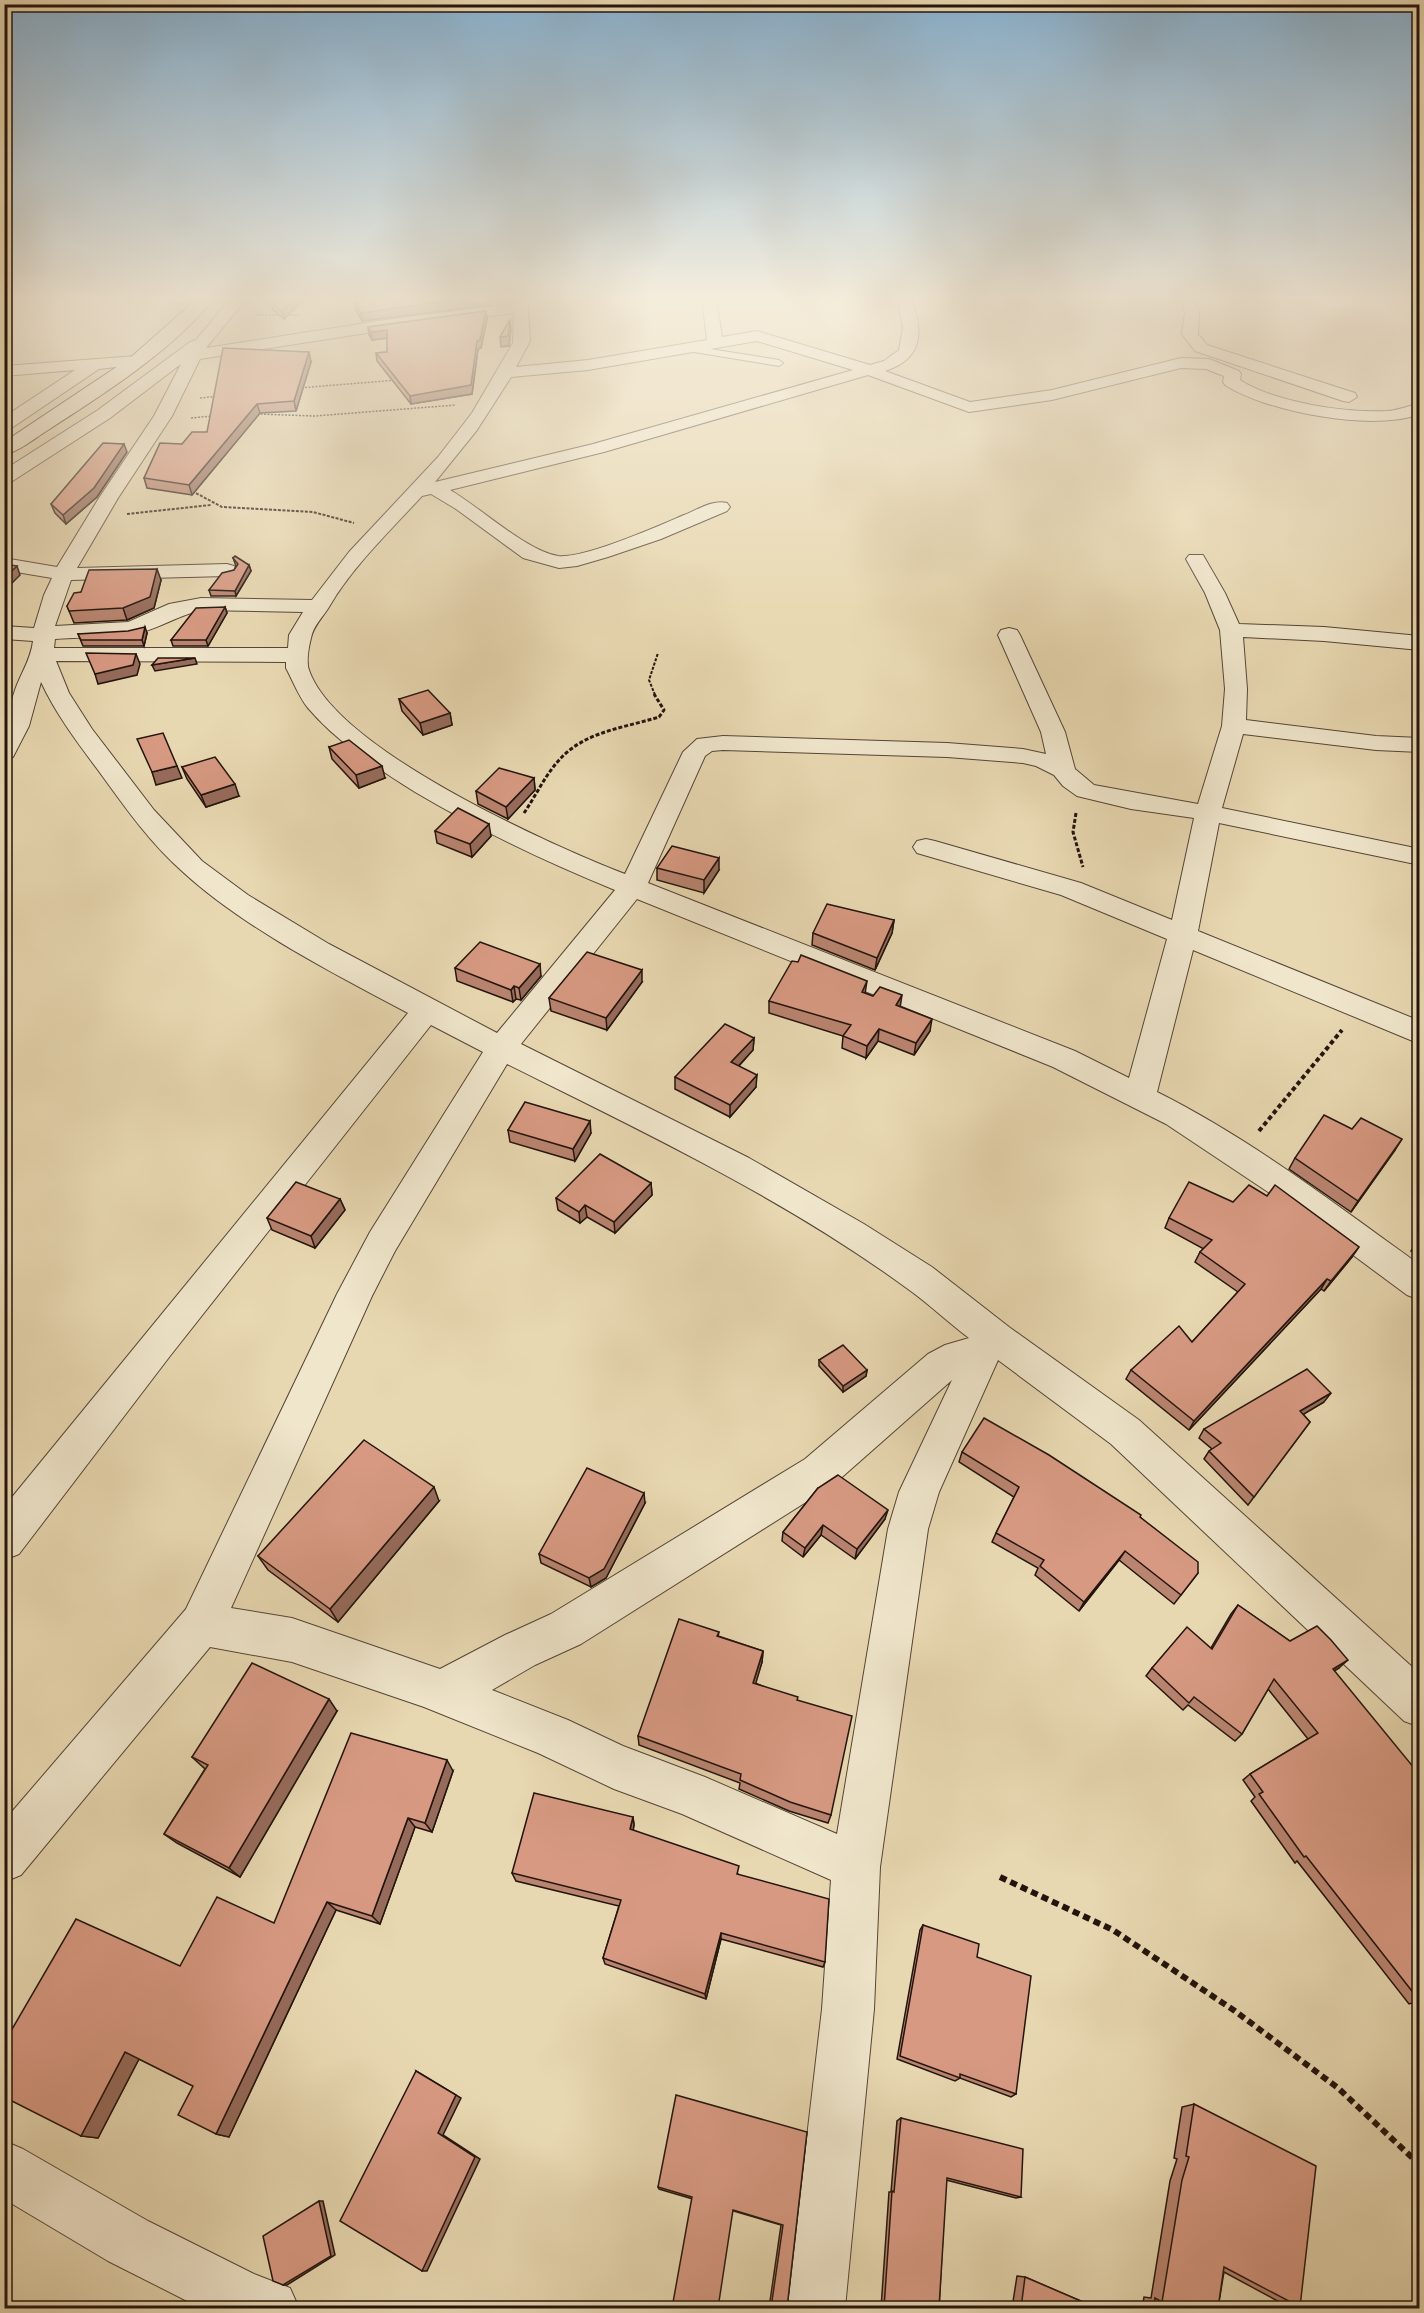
<svg xmlns="http://www.w3.org/2000/svg" width="1424" height="2313" font-family="'Libre Caslon Text',serif">
<style>
.lines{fill:none;stroke-linecap:round;stroke-linejoin:round}
.service-casing{stroke:#544536;stroke-width:2}
.minor-casing{stroke:#544536;stroke-width:2}
.secondary-casing{stroke:#23140d;stroke-width:2}
.path-far4{stroke:#23140d;stroke-width:1.5;stroke-dasharray:2 1.5;stroke-linecap:butt}
.path-far3{stroke:#23140d;stroke-width:2;stroke-dasharray:3 1.5;stroke-linecap:butt}
.path-far2{stroke:#23140d;stroke-width:3;stroke-dasharray:4 2;stroke-linecap:butt}
.path-far1{stroke:#23140d;stroke-width:4;stroke-dasharray:4.5 3;stroke-linecap:butt}
.path{stroke:#23140d;stroke-width:6;stroke-dasharray:7 4.5;stroke-linecap:butt}
.service{fill:#f0e6cc;fill-rule:evenodd}
.minor{fill:#f0e6cc;fill-rule:evenodd}
.secondary{fill:#f0e6cc;fill-rule:evenodd}
.wall{fill:#b98470;stroke:#23140d;stroke-width:1.5}
.shaded-wall{fill:#966b5b;stroke:#23140d;stroke-width:1.5}
.building{fill:#d79982;stroke:#23140d;stroke-width:1.5}
</style>
<rect width="100%" height="100%" fill="#e8d8b1"/>
<filter id="stains"><feTurbulence type="fractalNoise" baseFrequency=".00333" numOctaves="4"/><feColorMatrix values="0 0 0 0 .2 0 0 0 0 .09 0 0 0 0 .02 0 0 0 .5 -.17"/></filter>
<radialGradient id="worn" r=".72"><stop offset=".6" stop-color="#630" stop-opacity="0"/><stop offset="1" stop-color="#630" stop-opacity=".3"/></radialGradient>
<g class="lines">
<defs>
<path id="service" d="M691,346L779,360L783,363L779,366L688,351V347Z"/>
<g id="minor">
<path d="M4,298H19L4,305Z"/>
<path d="M166,298H211L212,300C205,308 174,305 166,298Z"/>
<path d="M231,298H247L206,348L399,318L513,304V298H527L530,341L516,367L588,360L707,340L702,298H716L722,337L757,331L870,365L884,361L899,350L903,328L897,298H911C924,332 923,359 885,371L970,402L1052,390L1181,358L1209,359L1239,371L1241,374L1240,380C1276,403 1345,413 1388,411C1399,410 1409,406 1420,403V414C1373,432 1267,412 1225,385L1223,382L1224,376L1206,369L1181,368L1052,400L969,412L868,375L604,452L450,490C480,507 526,551 558,556C584,559 658,526 684,515C697,510 713,499 727,503L730,507L727,511L661,539L608,557L577,566L559,568L523,558L456,509L431,494L422,496C390,531 352,567 329,607C323,617 313,626 311,638C309,646 306,662 309,670C336,749 548,844 625,874L683,752L697,739L723,736L947,743L1023,749L1046,754L1041,732L998,635L1001,630L1009,628L1017,630L1020,635L1065,732L1075,769L1094,785L1198,804L1222,726L1225,689L1220,630L1205,593L1186,559L1189,555H1203L1225,593L1239,624L1324,627L1420,636V650L1324,641L1243,637L1247,689L1246,720L1376,736L1420,738V752L1376,750L1243,734L1222,808L1420,849V865L1219,823L1198,931L1420,1021V1044L1193,950L1157,1092C1251,1139 1335,1204 1420,1265V1300L1407,1295L1268,1192L1166,1124L1053,1067L637,899L521,1044L749,1158L864,1224L932,1267L1009,1327L1139,1420L1420,1674V1727L1404,1721L1111,1444L998,1360L939,1492L928,1529L880,1867L874,2009L845,2308H787L822,2009L831,1880L682,1814L614,1789L538,1753L424,1707L292,1662L210,1647L21,1875L4,1882V1821L186,1609L337,1294L370,1232L483,1052L431,1025L170,1356L19,1554L4,1560V1507L408,1013C335,974 244,928 183,872C150,843 124,806 98,770C77,742 56,714 41,682L29,726L13,757L4,759C4,734 7,713 15,690C21,673 31,659 33,641L4,639V626L34,628L44,595L52,578L4,570V558L57,567L99,498L154,416L181,364L110,418L11,482L4,483V470L98,410L190,342L196,340ZM514,313L513,343L472,413L438,457L349,552L312,600L201,598L169,604L128,622L55,626L71,580L227,576L234,574L237,570L234,566L227,564L77,568L118,498L172,416L200,359L399,328ZM757,341L853,370L593,444L435,482L477,430L511,377L588,370ZM201,610L303,612L289,635L288,648H54L55,639C79,637 105,638 130,635C155,631 176,616 201,610ZM56,661L286,662V668C293,681 299,697 308,708C337,742 377,768 415,792C479,830 546,862 615,890L497,1033L329,944L248,895L202,861L154,810L92,729L69,693ZM723,750L947,757L1023,763L1036,766L1054,775L1063,786L1077,796L1131,809L1194,818L1172,920L1081,883L935,841L926,839L917,841L913,847L917,853L1061,895L1167,939L1129,1078L1075,1051L648,883L705,756L712,751ZM507,1064C642,1131 787,1200 908,1289C929,1304 948,1322 969,1338L945,1345L928,1354L805,1459L551,1614L505,1635L440,1669L292,1618L231,1608L372,1296L395,1251ZM952,1380L899,1492L888,1529L837,1834L705,1777L623,1746L568,1720L492,1690L535,1665L581,1644L833,1485Z"/>
<path d="M1180,298H1194L1199,313L1198,334L1207,345L1355,393L1357,397L1349,402L1343,401L1195,351L1182,334L1185,313Z"/>
<path d="M137,356L143,358L145,361L143,364L99,369L10,429L4,430V417L75,370L4,376V366Z"/>
<path d="M4,2141L23,2149L148,2221L254,2274L290,2288L299,2308H201L108,2261L4,2199Z"/>
</g>
<path id="secondary" d="M198,298H214C175,349 102,395 48,430C35,438 20,451 4,455V442L130,358Z"/>
</defs>
<use href="#service" class="service-casing"/>
<use href="#minor" class="minor-casing"/>
<use href="#secondary" class="secondary-casing"/>
<g class="path-far4">
<path d="M255,315H299"/>
<path d="M298,388L398,380"/>
<path d="M200,398L219,396"/>
<path d="M257,414L315,416L456,405"/>
<path d="M191,418L213,416"/>
</g>
<g class="path-far3">
<path d="M192,491L222,507L313,512L354,523"/>
<path d="M127,514L211,505"/>
<path d="M655,695L649,680L658,653"/>
</g>
<g class="path-far2">
<path d="M524,813C537,794 547,771 564,755C589,731 627,727 659,717L664,710L654,694"/>
<path d="M1076,813L1073,832L1083,867"/>
</g>
<path class="path-far1" d="M1259,1131L1342,1030"/>
<path class="path" d="M1000,1877L1113,1930L1235,2011L1338,2088L1420,2165"/>
<use href="#service" class="service"/>
<use href="#minor" class="minor"/>
<use href="#secondary" class="secondary"/>
</g>
<g class="wall">
<path d="M263,298H305L284,319L273,310L271,302L273,299Z"/>
<path d="M355,301L490,305L362,321L356,310Z"/>
<path d="M486,311L487,319L481,348L478,349L472,394L411,404L377,361L376,353L387,352V338L372,340L369,335L368,327Z"/>
<path d="M311,362L296,411L260,413L192,495L147,488L144,478L182,444L207,432Z"/>
<path d="M127,452L97,497L66,524L55,513L51,504Z"/>
<path d="M233,558L249,565L251,571L236,596H211L209,590L234,570L236,566Z"/>
<path d="M161,580L154,608L127,620L74,623L67,606L81,592Z"/>
<path d="M225,607L227,613L208,646H173L171,640Z"/>
<path d="M147,633L144,646H83L78,634Z"/>
<path d="M399,699L450,713L452,725L423,735L402,711Z"/>
<path d="M329,747L385,778L359,788L332,759Z"/>
<path d="M182,767L239,796L206,807L187,779Z"/>
<path d="M534,778L535,790L508,819L478,804L476,791Z"/>
<path d="M435,831L491,836L472,857L437,843Z"/>
<path d="M657,868L719,870L704,893L657,880Z"/>
<path d="M894,920L892,933L875,970L812,945L813,933Z"/>
<path d="M455,968L541,976L521,1000L516,999L513,1002L457,981Z"/>
<path d="M642,982L607,1030L551,1011L549,998Z"/>
<path d="M865,993L900,1007L930,1031L914,1055L878,1041L866,1058L842,1048L843,1036L769,1013V1001Z"/>
<path d="M754,1038L753,1050L739,1066L756,1087L730,1117L675,1089V1077Z"/>
<path d="M1352,1129L1395,1150L1351,1212L1289,1169L1295,1158Z"/>
<path d="M508,1130L591,1133L575,1161L510,1142Z"/>
<path d="M651,1183L652,1195L615,1233L587,1217L580,1223L558,1210L556,1198Z"/>
<path d="M340,1199L345,1210L315,1248L272,1230L267,1218Z"/>
<path d="M1169,1218L1352,1257L1324,1291L1321,1289L1189,1430L1126,1379L1131,1370L1192,1342L1238,1292L1195,1262L1200,1252L1204,1249L1165,1228Z"/>
<path d="M1419,1239V1256L1411,1251Z"/>
<path d="M819,1360L867,1370L866,1376L843,1392L819,1366Z"/>
<path d="M1324,1402L1303,1414L1310,1422L1248,1505L1204,1459L1209,1451L1212,1449L1199,1438L1204,1429Z"/>
<path d="M962,1452L1140,1517L1198,1573L1174,1604L1119,1560L1079,1611L1035,1575L1038,1568L992,1542L996,1533L1014,1497L959,1462Z"/>
<path d="M818,1488L885,1519L855,1559L821,1535L803,1557L782,1541L783,1532Z"/>
<path d="M439,1501L338,1622L268,1570L258,1556Z"/>
<path d="M645,1503L606,1578L591,1587L541,1563L539,1554Z"/>
<path d="M1238,1605L1290,1641L1339,1668L1334,1671L1419,2001L1409,2004L1297,1861L1295,1863L1251,1801L1255,1797L1243,1780L1250,1774L1308,1739L1268,1689L1242,1734L1235,1741L1188,1705L1183,1710L1146,1676L1152,1668L1211,1648L1231,1614Z"/>
<path d="M719,1632L718,1636L763,1651L762,1662L755,1683L797,1700L831,1815L828,1823L789,1811L739,1789L740,1783L639,1745L638,1736Z"/>
<path d="M337,1711L240,1877L177,1843L164,1834L205,1769L192,1757Z"/>
<path d="M453,1771L432,1832L415,1827L380,1924L336,1910L229,2137L216,2134L193,2086L139,2059L98,2138L81,2136L180,1966L274,1923Z"/>
<path d="M633,1817L634,1825L633,1830L738,1874L825,1962L823,1967L721,1939L706,1999L605,1964L603,1958L619,1906L516,1881L512,1873Z"/>
<path d="M923,1925L977,1957L1016,2094L1011,2097L960,2078L955,2081L897,2059L920,1930Z"/>
<path d="M1194,2104L1300,2307L1285,2305L1224,2272L1218,2308H1142L1144,2297L1151,2298L1170,2181L1177,2159L1174,2158L1182,2107Z"/>
<path d="M901,2118L1021,2197L1016,2198L946,2180L939,2308H881L889,2192H891L897,2121Z"/>
<path d="M807,2132L787,2308H769L781,2225L659,2189L658,2187Z"/>
<path d="M1017,2276L1025,2277L1097,2308H1012Z"/>
</g>
<g class="shaded-wall">
<path d="M295,298H305L284,319L282,311Z"/>
<path d="M470,298H491L490,305L362,321L361,313Z"/>
<path d="M486,311L487,319L481,348L478,349L472,394L411,404L410,396L477,341Z"/>
<path d="M510,320L511,329L509,346L501,347L500,337Z"/>
<path d="M387,330L388,338L372,340L371,332Z"/>
<path d="M309,352L311,362L296,411L294,401Z"/>
<path d="M257,404L260,413L192,495L189,485Z"/>
<path d="M124,444L127,452L97,497L66,524L63,515Z"/>
<path d="M249,565L251,571L236,596L235,591Z"/>
<path d="M17,566L20,575L4,591V578Z"/>
<path d="M157,569L161,580L154,608L127,620L123,608Z"/>
<path d="M4,597L8,605L4,609Z"/>
<path d="M225,607L227,613L208,646L206,640Z"/>
<path d="M145,627L147,633L144,646L142,640Z"/>
<path d="M136,654L140,664L137,675L98,684L95,674Z"/>
<path d="M195,658L197,664L155,671L152,665Z"/>
<path d="M450,713L452,725L423,735L420,723Z"/>
<path d="M177,766L182,778L156,785L152,772Z"/>
<path d="M382,766L385,778L359,788L356,775Z"/>
<path d="M534,778L535,790L508,819L506,807Z"/>
<path d="M235,784L239,796L206,807L201,795Z"/>
<path d="M489,824L491,836L472,857L470,844Z"/>
<path d="M719,858V870L704,893V880Z"/>
<path d="M894,920L892,933L875,970L877,958Z"/>
<path d="M540,964L541,976L521,1000L519,988Z"/>
<path d="M642,970V982L607,1030L606,1018Z"/>
<path d="M867,981L865,994L862,992Z"/>
<path d="M514,986L516,999L513,1002L511,990Z"/>
<path d="M902,995L900,1008L896,1005Z"/>
<path d="M932,1019L930,1031L914,1055L916,1043Z"/>
<path d="M879,1029L878,1041L866,1058L867,1046Z"/>
<path d="M754,1038L753,1050L731,1074V1062Z"/>
<path d="M757,1075L756,1087L730,1117V1105Z"/>
<path d="M590,1121L591,1133L575,1161L573,1149Z"/>
<path d="M1402,1139L1395,1150L1351,1212L1358,1201Z"/>
<path d="M651,1183L652,1195L615,1233L614,1222Z"/>
<path d="M340,1199L345,1210L315,1248L311,1236Z"/>
<path d="M585,1205L587,1217L580,1223L579,1212Z"/>
<path d="M1359,1247L1352,1257L1324,1291L1331,1281Z"/>
<path d="M1327,1279L1321,1289L1189,1430L1194,1421Z"/>
<path d="M867,1370L866,1376L843,1392V1386Z"/>
<path d="M1331,1393L1324,1402L1294,1420L1300,1411Z"/>
<path d="M434,1487L439,1501L338,1622L330,1609Z"/>
<path d="M644,1493L645,1503L606,1578L591,1587L589,1578Z"/>
<path d="M888,1510L885,1519L855,1559L857,1549Z"/>
<path d="M823,1525L821,1535L803,1557L805,1548Z"/>
<path d="M1125,1551L1119,1560L1079,1611L1084,1602Z"/>
<path d="M763,1651L762,1662L753,1693V1683Z"/>
<path d="M1348,1660L1339,1668L1324,1677L1333,1669Z"/>
<path d="M329,1699L337,1711L240,1877L229,1868Z"/>
<path d="M447,1760L453,1771L432,1832L425,1823Z"/>
<path d="M633,1817L634,1825L632,1837L630,1829Z"/>
<path d="M408,1818L415,1827L380,1924L372,1916Z"/>
<path d="M327,1902L336,1910L229,2137L216,2134Z"/>
<path d="M721,1933V1939L706,1999L705,1994Z"/>
<path d="M125,2052L140,2057L98,2138L81,2136Z"/>
<path d="M416,2071L461,2098L443,2135L480,2159L427,2271H422L438,2133Z"/>
<path d="M319,2201H323L335,2255L287,2285H283Z"/>
</g>
<g class="building">
<path d="M274,298H295L282,311L271,302Z"/>
<path d="M357,298H470L361,313L355,301Z"/>
<path d="M486,311L480,340L477,341L471,385L410,396L376,353L387,352V330L371,332L368,327Z"/>
<path d="M510,320L508,336L500,337Z"/>
<path d="M223,348L309,352L294,401L257,404L189,485L144,478L160,443L182,444L192,432H207Z"/>
<path d="M103,443L124,444L94,488L63,515L51,504Z"/>
<path d="M235,556L249,565L235,591L209,590L222,573L234,570L238,564L233,558Z"/>
<path d="M4,564L17,566L4,578Z"/>
<path d="M157,569L150,597L123,608L69,611L67,606L74,593L81,592L89,570Z"/>
<path d="M225,607L206,640H171L196,608Z"/>
<path d="M145,627L142,640H81L78,634L128,631Z"/>
<path d="M86,653L136,654L133,665L95,674Z"/>
<path d="M158,658H195L152,665Z"/>
<path d="M428,690L450,713L420,723L399,699Z"/>
<path d="M163,733L177,766L152,772L137,739Z"/>
<path d="M349,740L382,766L356,775L329,747Z"/>
<path d="M215,757L235,784L201,795L182,767Z"/>
<path d="M499,768L534,778L506,807L476,791Z"/>
<path d="M458,808L489,824L470,844L435,831Z"/>
<path d="M672,846L719,858L704,880L657,868Z"/>
<path d="M827,904L894,920L877,958L813,933Z"/>
<path d="M480,942L540,964L519,988L514,986L511,990L455,968Z"/>
<path d="M587,952L642,970L606,1018L549,998Z"/>
<path d="M801,955L867,981L862,992L873,996L880,987L902,995L896,1005L932,1019L916,1043L879,1029L867,1046L843,1036L851,1025L769,1001L792,961L798,962Z"/>
<path d="M725,1024L754,1038L731,1062L757,1075L730,1105L675,1077Z"/>
<path d="M525,1102L590,1121L573,1149L508,1130Z"/>
<path d="M1324,1115L1352,1129L1361,1118L1402,1139L1358,1201L1295,1158Z"/>
<path d="M600,1154L651,1183L614,1222L585,1205L579,1212L556,1198Z"/>
<path d="M296,1182L340,1199L311,1236L267,1218Z"/>
<path d="M1189,1182L1233,1202L1249,1185L1267,1196L1275,1185L1359,1247L1331,1281L1327,1279L1194,1421L1131,1370L1179,1326L1192,1342L1245,1284L1200,1252L1212,1240L1169,1218Z"/>
<path d="M843,1345L867,1370L843,1386L819,1360Z"/>
<path d="M1307,1369L1331,1393L1300,1411L1310,1422L1254,1497L1209,1451L1221,1443L1204,1429Z"/>
<path d="M984,1418L1049,1455L1141,1515L1140,1517L1198,1562V1573L1181,1595L1125,1551L1084,1602L1040,1566L1044,1560L996,1533L1019,1487L962,1452Z"/>
<path d="M364,1440L434,1487L330,1609L258,1556Z"/>
<path d="M587,1468L644,1493L604,1569L589,1578L539,1554Z"/>
<path d="M838,1475L888,1510L857,1549L823,1525L805,1548L783,1532L818,1488Z"/>
<path d="M1238,1605L1290,1641L1317,1626L1331,1640L1348,1660L1333,1669L1419,1774V2000L1306,1856L1304,1857L1259,1794L1263,1792L1250,1774L1318,1733L1274,1679L1242,1734L1194,1697L1189,1703L1152,1668L1187,1627L1212,1649Z"/>
<path d="M679,1619L719,1632L717,1636L763,1651L753,1683L798,1697L797,1700L852,1716L831,1815L790,1802L740,1780L741,1774L638,1736Z"/>
<path d="M252,1663L329,1699L229,1868L164,1834L208,1765L192,1757Z"/>
<path d="M351,1733L447,1760L425,1823L408,1818L372,1916L327,1902L216,2134L178,2115L193,2086L125,2052L81,2136L4,2097V2043L76,1919L180,1966L217,1897L274,1923Z"/>
<path d="M534,1793L633,1817L630,1829L739,1866L737,1874L829,1899L825,1962L721,1933L705,1994L603,1958L621,1900L512,1873Z"/>
<path d="M923,1925L979,1944L977,1957L1031,1976L1016,2094L960,2074V2078L900,2056Z"/>
<path d="M416,2071L456,2095L438,2133L475,2157L422,2271L340,2221Z"/>
<path d="M676,2095L807,2132L787,2308H771L783,2225L733,2210L718,2308H672L692,2197L658,2187Z"/>
<path d="M1194,2104L1316,2166L1300,2307L1224,2267L1218,2308H1154L1155,2298L1162,2302L1182,2180L1189,2157L1186,2156Z"/>
<path d="M901,2118L1023,2149L1021,2197L947,2178L939,2308H884L892,2191L894,2192Z"/>
<path d="M319,2201L331,2256L283,2285L273,2281L263,2236Z"/>
<path d="M1025,2277L1097,2308H1021Z"/>
</g>
<linearGradient id="sky" x2="0" y2="1"><stop stop-color="#8ab5d5"/><stop offset="0.48" stop-color="#f5eddc"/><stop offset="1" stop-color="#f5eddc" stop-opacity="0"/></linearGradient>
<rect width="1424" height="622" fill="url(#sky)"/>
<rect width="1424" height="2313" fill="none" stroke="#e8d8b1" stroke-width="24"/>
<rect x="6" y="6" width="1412" height="2301" fill="none" stroke="#23140d" stroke-width="3"/>
<rect x="12" y="12" width="1400" height="2289" fill="none" stroke="#23140d" stroke-width="1.5"/>
<rect width="100%" height="100%" filter="url(#stains)"/>
<rect width="100%" height="100%" fill="url(#worn)"/>
</svg>
